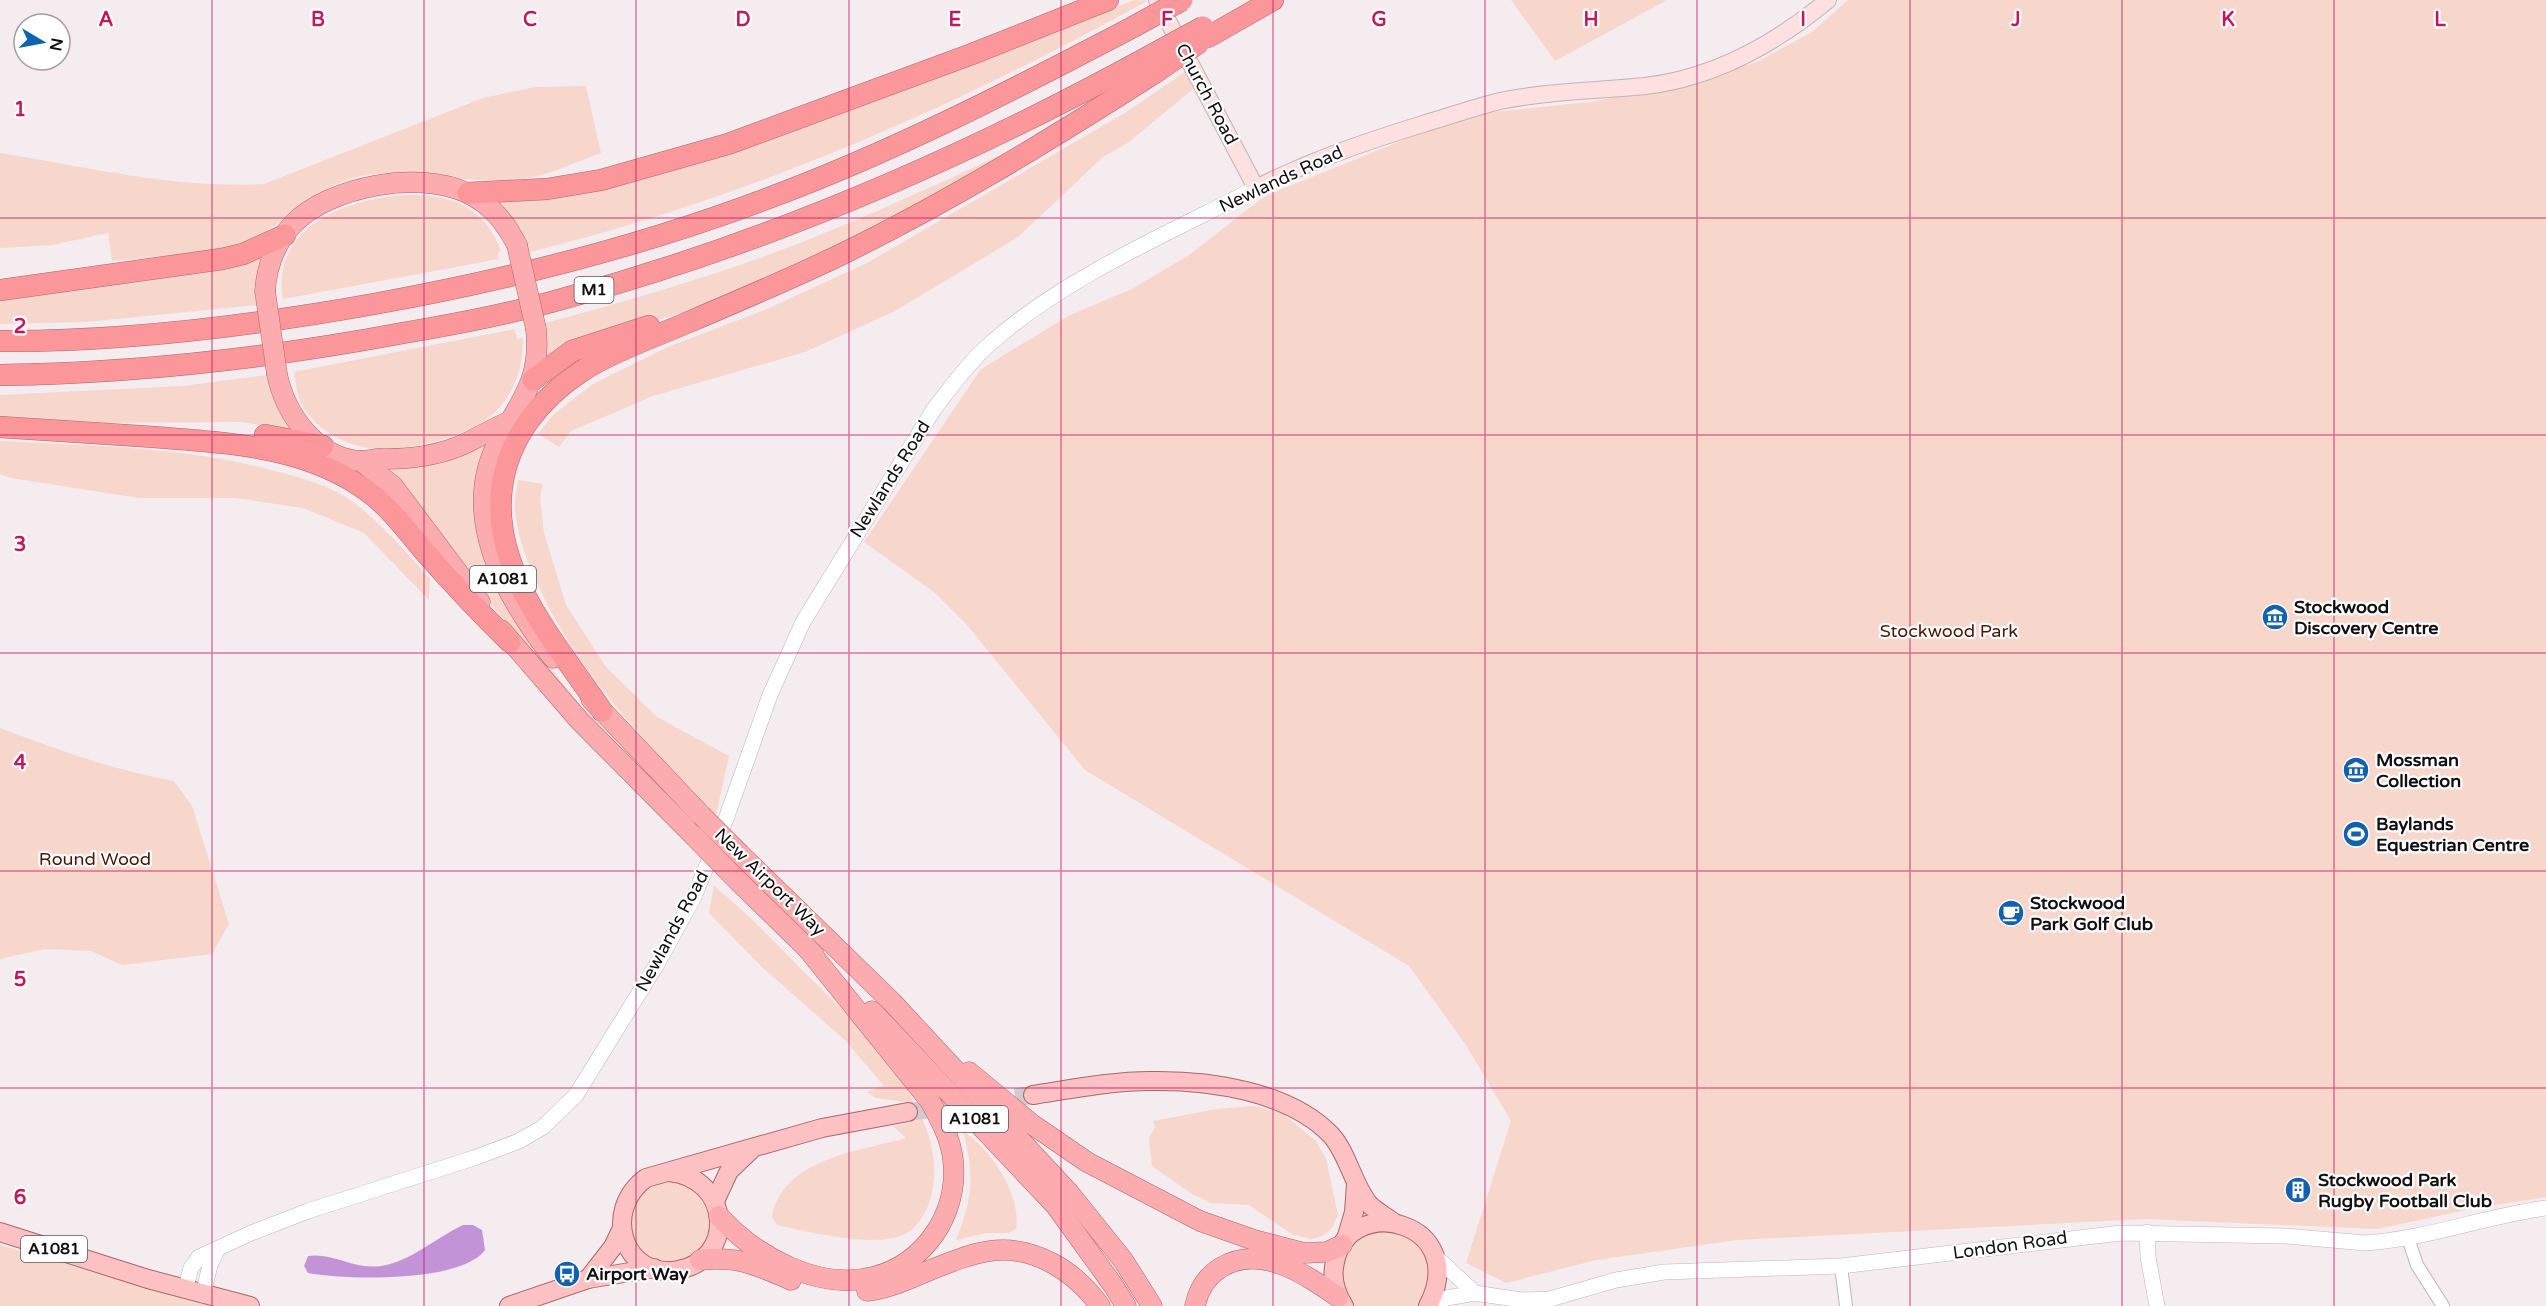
<svg xmlns="http://www.w3.org/2000/svg" width="2546" height="1306" font-family="'Varela Round',sans-serif">
<style>
.green{fill:#f7d6cc}
.water{fill:#c393d8}
.lines{fill:none;stroke-linecap:round;stroke-linejoin:round}
.primary-tunnel{stroke:#d2cbcd;stroke-width:18;stroke-dasharray:18 9;stroke-linecap:butt}
.minor-casing{stroke:#bdb5b7;stroke-width:14}
.tertiary-casing{stroke:#bdb5b7;stroke-width:16}
.secondary-casing{stroke:#bdb5b7;stroke-width:18}
.primary-casing{stroke:#a9676a;stroke-width:20}
.trunk-casing{stroke:#a9676a;stroke-width:21}
.motorway-casing{stroke:#a9676a;stroke-width:22}
.minor{stroke:#fff;stroke-width:12}
.tertiary{stroke:#fff;stroke-width:15}
.secondary{stroke:#fee0e1;stroke-width:16}
.primary{stroke:#fdc0c3;stroke-width:18}
.trunk{stroke:#fcabaf;stroke-width:20}
.motorway{stroke:#fb969b;stroke-width:21}
.trunk-bridge-casing{stroke:#a9676a;stroke-width:21;stroke-linecap:butt}
.motorway-bridge-casing{stroke:#a9676a;stroke-width:22;stroke-linecap:butt}
.trunk-bridge{stroke:#fcabaf;stroke-width:20}
.motorway-bridge{stroke:#fb969b;stroke-width:21}
.grid{fill:none;stroke:#c2185b;stroke-width:1.5;stroke-opacity:0.55}
.labels{text-anchor:middle;dominant-baseline:central;stroke-width:4.5;stroke-linejoin:round;paint-order:stroke}
.shield{fill:#fff;stroke:#595758;stroke-width:1.5}
.shield-label{font-size:16px;font-weight:bold;fill:#120f10}
.street-label{font-size:18px;fill:#120f10;stroke:#fff}
.poi-label{font-size:18px;font-weight:bold;fill:#120f10;stroke:#fff;text-anchor:start}
.park-label{font-size:18px;fill:#4a1605;stroke:#fff}
.grid-label{font-size:20px;text-anchor:middle;font-weight:bold;fill:#c2185b;stroke:#fff;stroke-width:4.5;stroke-linejoin:round;paint-order:stroke}
</style>
<rect width="100%" height="100%" fill="#f4ecee"/>
<g class="green">
<path d="M1134,0L1147,1C948,111 750,197 530,252L491,199L821,121L937,78Z"/>
<path d="M1511,0H1667L1555,61Z"/>
<path d="M1848,0H2546V1197L2471,1209L2377,1229L2145,1219L1737,1240L1596,1260L1506,1283L1466,1263L1511,1121L1466,1045L1409,966L1085,770L967,625L934,592L864,542L981,369L1070,315L1132,289L1189,255L1265,196L1465,115L1590,102L1685,84L1757,62L1812,32Z"/>
<path d="M1185,72L1193,89L1129,142L1103,157L1018,237L895,311L805,352L653,396L571,431L559,447L538,434L554,414L593,384L668,347L767,309L867,263L1125,113Z"/>
<path d="M586,86L601,153C578,161 553,174 528,178C475,188 413,165 361,176C337,181 311,197 292,211C282,218 274,228 263,234C218,257 162,256 112,261L108,233L52,245L0,248V153C87,167 176,189 264,184L483,98L535,87Z"/>
<path d="M1046,133L940,197L742,291L681,313L572,346L542,367L545,323C632,300 721,274 805,241C887,208 967,171 1046,133Z"/>
<path d="M399,195C446,194 483,202 501,251L498,252L499,259L283,299C271,228 341,202 399,195Z"/>
<path d="M265,251L256,295L257,305L86,322L0,324V298Z"/>
<path d="M515,329L517,339L523,338C523,363 517,387 500,407C474,437 407,453 368,448C343,444 317,429 303,407C297,397 296,383 294,372Z"/>
<path d="M267,375L269,382H272L296,431L242,422L78,423L0,418V395L183,386Z"/>
<path d="M0,441C91,446 174,446 263,468C295,476 326,483 353,502C382,524 406,552 430,579L429,600L364,533L303,508L236,498H139L11,478L0,474Z"/>
<path d="M488,443L534,647L567,689L565,692L505,622L399,485L382,469C424,468 450,463 488,443Z"/>
<path d="M518,480L543,484L540,496L544,533L566,605L606,667L657,717L729,756L716,815C648,744 579,676 538,585C527,561 518,538 515,511C514,501 517,490 518,480Z"/>
<path d="M0,728C58,750 113,770 174,781L192,806L229,924L212,954L122,965L91,951L45,949L0,959Z"/>
<path d="M714,886C746,912 774,941 803,971C857,1024 956,1115 930,1200C926,1213 916,1230 903,1235C873,1248 809,1232 777,1225L772,1217C782,1159 859,1151 906,1138L893,1126L910,1123L907,1102L875,1098L867,1092L884,1086L846,1041L762,967L709,913Z"/>
<path d="M1255,1106L1282,1113L1315,1140L1326,1158L1338,1215L1332,1228L1324,1235L1312,1239L1293,1235L1249,1205L1211,1203L1192,1194L1152,1166L1149,1138L1155,1127L1153,1121L1217,1109Z"/>
<path d="M963,1131C990,1148 1022,1195 1016,1229L1008,1233H986L956,1240C973,1196 975,1177 963,1131Z"/>
<path d="M668,1179L698,1188L713,1215L707,1246L682,1264C639,1259 636,1256 629,1213L646,1187Z"/>
<path d="M1374,1229L1407,1234L1425,1252L1430,1269L1422,1302L1419,1306H1349L1339,1289L1345,1248Z"/>
<path d="M0,1245L212,1306H0Z"/>
</g>
<path class="water" d="M463,1225H473L482,1230L485,1250C461,1283 346,1280 308,1273L304,1266L308,1256C332,1252 355,1270 381,1266C410,1262 437,1237 463,1225Z"/>
<g class="lines">
<path class="primary-tunnel" d="M908,1112L1033,1095"/>
<defs>
<g id="minor">
<path d="M2408,1238L2417,1265L2443,1306"/>
<path d="M1841,1266L1846,1306"/>
</g>
<g id="tertiary">
<path d="M2147,1232L2148,1257L2157,1306"/>
<path d="M1435,1256L1475,1293"/>
<path d="M185,1290L191,1268L199,1257L251,1233L308,1211L474,1158L519,1141L543,1127L576,1095L657,964L694,897L727,816L770,695L803,622L934,409C952,386 969,362 991,343C1062,279 1171,232 1256,188"/>
<path d="M203,1295L210,1265L218,1249"/>
<path d="M1428,1306L1447,1298L1475,1293L1521,1300L1550,1299L1616,1280L1664,1272L1841,1266L2121,1233L2285,1236L2365,1243C2427,1239 2485,1216 2546,1208"/>
</g>
<path id="secondary" d="M1157,0L1256,188C1314,159 1365,142 1426,123C1451,116 1475,107 1500,101C1549,91 1596,91 1645,86C1714,78 1775,44 1828,0"/>
<g id="primary">
<path d="M1033,1095C1072,1089 1112,1081 1151,1081C1208,1080 1289,1091 1331,1135C1348,1154 1352,1182 1368,1203C1374,1210 1385,1216 1393,1222"/>
<path d="M669,1172C732,1178 736,1260 678,1270C624,1280 601,1211 646,1178L822,1128L908,1112"/>
<path d="M715,1201L729,1171L751,1150"/>
<path d="M0,1232L148,1279L250,1306"/>
<path d="M1346,1239L1354,1212L1356,1184"/>
<path d="M588,1279L613,1247L621,1230"/>
<path d="M509,1306L588,1279L654,1268"/>
<path d="M1344,1306C1335,1292 1331,1278 1335,1262C1349,1191 1472,1222 1428,1306"/>
</g>
<g id="trunk">
<path d="M265,291C267,265 275,243 293,224C330,186 419,170 467,193C491,204 505,222 517,245"/>
<path d="M536,329C541,376 524,397 502,435C456,512 505,596 553,658"/>
<path d="M277,374C285,413 316,459 361,461C369,461 376,458 384,459C409,459 434,456 457,447C475,440 492,428 511,421"/>
<path d="M361,461L393,486L480,602"/>
<path d="M501,630L579,720L694,836"/>
<path d="M591,699L701,815"/>
<path d="M740,854L892,1002L1070,1194L1123,1260L1152,1306"/>
<path d="M733,876L814,955"/>
<path d="M872,1011L1056,1206L1113,1285L1126,1306"/>
<path d="M969,1072L1033,1125L1087,1162L1200,1221L1254,1240L1304,1253L1327,1252L1342,1245"/>
<path d="M719,1216C755,1256 818,1291 873,1277C925,1264 959,1213 953,1160C951,1139 940,1119 930,1101L806,947"/>
<path d="M700,1260C740,1256 756,1265 791,1280"/>
<path d="M867,1291C888,1289 909,1279 928,1271C948,1263 969,1254 990,1251C1034,1245 1075,1271 1100,1306"/>
<path d="M1195,1306C1198,1291 1206,1277 1220,1268C1260,1243 1305,1274 1338,1297"/>
</g>
<g id="motorway">
<path d="M1208,37L1273,0"/>
<path d="M468,193L547,189L601,180L728,144L972,54L1108,0"/>
<path d="M0,290L222,259L243,254L285,235"/>
<path d="M0,341C125,342 251,326 374,304C507,280 639,247 766,199C893,152 1013,90 1133,27"/>
<path d="M0,375C135,373 270,358 403,333C456,324 510,314 562,299C768,243 962,159 1148,57"/>
<path d="M533,380L572,351L649,326"/>
<path d="M0,427C51,430 103,434 154,437C229,443 308,446 370,493C391,509 407,531 423,550C451,582 480,613 510,642"/>
<path d="M265,435L323,446"/>
<path d="M602,711C558,645 490,572 502,486C509,438 540,399 579,373C611,352 649,339 684,324C736,302 788,280 838,256C949,202 1053,138 1156,72"/>
</g>
</defs>
<use href="#minor" class="minor-casing"/>
<use href="#tertiary" class="tertiary-casing"/>
<use href="#secondary" class="secondary-casing"/>
<use href="#primary" class="primary-casing"/>
<use href="#trunk" class="trunk-casing"/>
<use href="#motorway" class="motorway-casing"/>
<use href="#minor" class="minor"/>
<use href="#tertiary" class="tertiary"/>
<use href="#secondary" class="secondary"/>
<use href="#primary" class="primary"/>
<use href="#trunk" class="trunk"/>
<use href="#motorway" class="motorway"/>
<defs>
<g id="trunk-bridge">
<path d="M517,245L536,329"/>
<path d="M265,291L277,374"/>
<path d="M701,815L740,854"/>
<path d="M694,836L733,876"/>
</g>
<g id="motorway-bridge">
<path d="M1133,27L1182,0"/>
<path d="M1148,57L1203,27"/>
<path d="M1156,72L1200,42"/>
</g>
</defs>
<use href="#trunk-bridge" class="trunk-bridge-casing"/>
<use href="#motorway-bridge" class="motorway-bridge-casing"/>
<use href="#trunk-bridge" class="trunk-bridge"/>
<use href="#motorway-bridge" class="motorway-bridge"/>
</g>
<path class="grid" d="M212,0V1306M424,0V1306M636,0V1306M849,0V1306M1061,0V1306M1273,0V1306M1485,0V1306M1697,0V1306M1910,0V1306M2122,0V1306M2334,0V1306M0,218H2546M0,435H2546M0,653H2546M0,871H2546M0,1088H2546"/>
<defs>
<symbol id="museum-disc" viewBox="-11 -11 22 22"><circle r="9.5" fill="#1061af" stroke="#fff"/><path d="M0-6L6-3V-2H-6V-3ZM-5-1h2V3h-2ZM-1-1h2V3h-2ZM3-1h2V3H3ZM-6 4H6V6H-6Z" fill="#fff"/></symbol>
<symbol id="stadium-disc" viewBox="-11 -11 22 22"><circle r="9.5" fill="#1061af" stroke="#fff"/><path d="M0-5a6.5 5 0 1 0 0 10a6.5 5 0 1 0 0-10ZM-3.5-1.8h7v3.6h-7Z" fill="#fff"/></symbol>
<symbol id="cafe-disc" viewBox="-11 -11 22 22"><circle r="9.5" fill="#1061af" stroke="#fff"/><path d="M-5.5-4.5H6V0H3Q3 3.5 0 3.5H-2.5Q-5.5 3.5-5.5 0ZM3-3.2v2h1.7v-2ZM-6 4.5H4V6H-6Z" fill="#fff"/></symbol>
<symbol id="building-disc" viewBox="-11 -11 22 22"><circle r="9.5" fill="#1061af" stroke="#fff"/><path d="M-4-6H4V6H1V3H-1V6H-4ZM-2.5-4.3h1.7v1.8h-1.7ZM.8-4.3h1.7v1.8H.8ZM-2.5-1h1.7V.8h-1.7ZM.8-1h1.7V.8H.8Z" fill="#fff"/></symbol>
<symbol id="bus-disc" viewBox="-11 -11 22 22"><circle r="9.5" fill="#1061af" stroke="#fff"/><path d="M-5-6H5V4H4V6H2V4H-2V6H-4V4H-5ZM-3.5-4V0h7V-4ZM-3.5 1.2v1.5H-2V1.2ZM2 1.2v1.5H3.5V1.2Z" fill="#fff"/></symbol>
</defs>
<g fill-rule="evenodd">
<use href="#museum-disc" x="2260" y="602" width="30" height="30"/>
<use href="#museum-disc" x="2341" y="755" width="30" height="30"/>
<use href="#stadium-disc" x="2341" y="819" width="30" height="30"/>
<use href="#cafe-disc" x="1996" y="898" width="30" height="30"/>
<use href="#building-disc" x="2283" y="1175" width="30" height="30"/>
<use href="#bus-disc" x="552" y="1259" width="30" height="30"/>
</g>
<g class="labels">
<g class="shield">
<rect x="574.5" y="277" width="39" height="26" rx="4.5"/>
<rect x="470" y="566" width="66" height="26" rx="4.5"/>
<rect x="942" y="1106" width="66" height="26" rx="4.5"/>
<rect x="21" y="1236" width="66" height="26" rx="4.5"/>
</g>
<g class="shield-label">
<text x="594" y="290">M1</text>
<text x="503" y="579">A1081</text>
<text x="975" y="1119">A1081</text>
<text x="54" y="1249">A1081</text>
</g>
<g class="street-label">
<text transform="translate(1207 94) rotate(62)">Church Road</text>
<text transform="translate(1281 179) rotate(-25)">Newlands Road</text>
<text transform="translate(890 479) rotate(-58)">Newlands Road</text>
<text transform="translate(770 882) rotate(44)">New Airport Way</text>
<text transform="translate(672 931) rotate(-62)">Newlands Road</text>
<text transform="translate(2010 1245) rotate(-8)">London Road</text>
</g>
<g class="poi-label">
<text x="2294" y="607">Stockwood<tspan x="2294" dy="21">Discovery Centre</tspan></text>
<text x="2376" y="760">Mossman<tspan x="2376" dy="21">Collection</tspan></text>
<text x="2376" y="824">Baylands<tspan x="2376" dy="21">Equestrian Centre</tspan></text>
<text x="2030" y="903">Stockwood<tspan x="2030" dy="21">Park Golf Club</tspan></text>
<text x="2318" y="1180">Stockwood Park<tspan x="2318" dy="21">Rugby Football Club</tspan></text>
<text x="586" y="1274">Airport Way</text>
</g>
<g class="park-label">
<text x="1949" y="631">Stockwood Park</text>
<text x="95" y="859">Round Wood</text>
</g>
</g>
<g class="grid-label">
<text x="106" y="26">A</text>
<text x="318" y="26">B</text>
<text x="530" y="26">C</text>
<text x="743" y="26">D</text>
<text x="955" y="26">E</text>
<text x="1167" y="26">F</text>
<text x="1379" y="26">G</text>
<text x="1591" y="26">H</text>
<text x="1803" y="26">I</text>
<text x="2016" y="26">J</text>
<text x="2228" y="26">K</text>
<text x="2440" y="26">L</text>
<text x="20" y="116">1</text>
<text x="20" y="333">2</text>
<text x="20" y="551">3</text>
<text x="20" y="769">4</text>
<text x="20" y="986">5</text>
<text x="20" y="1204">6</text>
</g>
<g transform="translate(42 42) rotate(100)"><circle r="28" fill="#ffffff" stroke="#a09f9f" stroke-width="1.5"/>
<path d="M0-4.5L10 22L0 15L-10 22Z" fill="#1061af"/>
<text y="-9" font-size="16" font-weight="bold" text-anchor="middle" fill="#120f10">N</text>
</g>
</svg>
